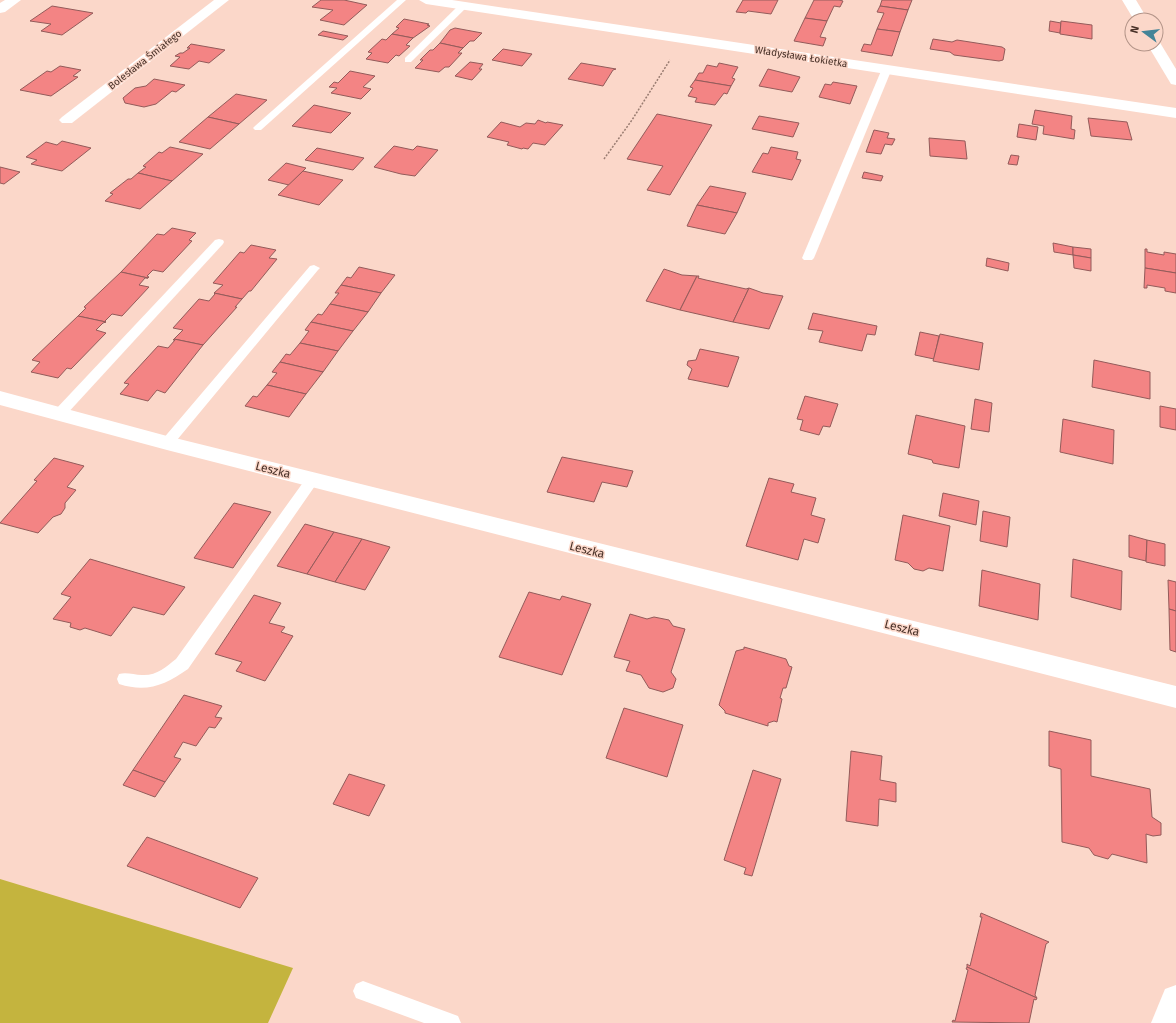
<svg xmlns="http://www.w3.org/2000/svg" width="1176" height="1023" font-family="'Fira Sans',sans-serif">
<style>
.forest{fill:#c4b43e}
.building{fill:#f38484;stroke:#935b5a}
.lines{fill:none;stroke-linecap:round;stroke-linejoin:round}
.path{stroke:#997c71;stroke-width:1.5;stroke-dasharray:2 1.5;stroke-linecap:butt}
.service{fill:#fff;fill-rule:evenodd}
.minor{fill:#fff;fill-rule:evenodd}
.tertiary{fill:#fff;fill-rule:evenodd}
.labels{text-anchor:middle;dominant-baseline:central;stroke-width:3;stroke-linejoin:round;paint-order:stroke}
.far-street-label{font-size:10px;fill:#473027;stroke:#fbd7c9}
.street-label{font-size:12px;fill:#473027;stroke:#fbd7c9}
</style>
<rect width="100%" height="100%" fill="#fbd7c9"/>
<path class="forest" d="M0,879L293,968L268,1023H0Z"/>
<g class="building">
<path d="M321,0H344L367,5L344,25L320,20L333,10L312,7Z"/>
<path d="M743,0H778L771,14L748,11L746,13L736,12Z"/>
<path d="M814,0H839L843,1L840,7L834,6L827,21L805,18Z"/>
<path d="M882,0H912L908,10L880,6Z"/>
<path d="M52,6L93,13L62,35L41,31L51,24L30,21Z"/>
<path d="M880,6L908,10L900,32L877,29L884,13L877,12Z"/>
<path d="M805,18L827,21L820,37L826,38L823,46L794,41Z"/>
<path d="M404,19L429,24L427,25L430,26L413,38L392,34L399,28L396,27Z"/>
<path d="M1050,21L1061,23L1060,33L1049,31Z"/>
<path d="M1061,21L1092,25V39L1060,34Z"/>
<path d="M455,28L482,33L474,41H470L463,48L440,43L450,30Z"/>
<path d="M877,29L900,32L892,56L861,51L864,44L871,45Z"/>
<path d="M323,31L348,36L343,40L318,35Z"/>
<path d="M392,34L413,38L406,45L410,46L399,56L396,55L388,63L366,59L372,53L368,52L382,39L386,40Z"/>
<path d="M933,39L952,42L957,40L1002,47L1005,49L1003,60L999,61L954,55L950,52L930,49Z"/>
<path d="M440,43L463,48L458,53H462L449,67H445L439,72L415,68L423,60H420L430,50H433Z"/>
<path d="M191,44L225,50L209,63L199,61L189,69L170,66L180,57L175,56L180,53H183L190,48H187Z"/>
<path d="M503,49L532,54L522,66L492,60Z"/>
<path d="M470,62L483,64L479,69H482L472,80L455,76Z"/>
<path d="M581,63L616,69L613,70L603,86L568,79Z"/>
<path d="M719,63L738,67L732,78L735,79L731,86L695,80L699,73H703L707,65L717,67Z"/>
<path d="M60,66L81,70L73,76L78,77L51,96L20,90L47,71L51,72Z"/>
<path d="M768,69L800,77L792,92L759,86Z"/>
<path d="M350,71L375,76L363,87L371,89L361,99L331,93L337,88L329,87L334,82L338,83Z"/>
<path d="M154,79L185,85L176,92L172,91L156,104L144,107L125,103L123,98L135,88L146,86Z"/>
<path d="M695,80L731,86L727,94L724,93L715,105L695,102L697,98L688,96L693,88L690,87Z"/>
<path d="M833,82L857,86L850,104L819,97L825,84L831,85Z"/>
<path d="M236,94L267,100L239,124L208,117Z"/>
<path d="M314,105L351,113L331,133L292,126Z"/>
<path d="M1035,110L1072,116L1071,129L1075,130L1074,139L1043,134L1044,126L1032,124Z"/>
<path d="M657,114L712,125L670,195L647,190L663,166L627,159Z"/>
<path d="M759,116L799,123L793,137L752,129Z"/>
<path d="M208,117L239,124L210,149L179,142Z"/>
<path d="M1088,118L1127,122L1132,140L1091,136Z"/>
<path d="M538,120L546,123L547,122L563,125L545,145L533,143L528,149L523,148L522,149L507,145L509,142L487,137L501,122L520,127L526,123L535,124Z"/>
<path d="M1019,124L1038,127L1036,140L1017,137Z"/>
<path d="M874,130L889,133L887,138L895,139L892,145L885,144L881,154L866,152Z"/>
<path d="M929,138L965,141L967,159L930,156Z"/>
<path d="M62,141L91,148L62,171L31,164L37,160L26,157L46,142L57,145Z"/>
<path d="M394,146L413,150L417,146L438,150L415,176L401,174L374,167Z"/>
<path d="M170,147L203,154L172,181L138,173L146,167L143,166L159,152L162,153Z"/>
<path d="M771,147L798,152L796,159L801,160L792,180L752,172L763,153L768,154Z"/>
<path d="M317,148L364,158L353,170L305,160Z"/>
<path d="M1011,155L1019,156L1017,165L1008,164Z"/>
<path d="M286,163L306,168L289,185L268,180Z"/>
<path d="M0,167L20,172L4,184L0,183Z"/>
<path d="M303,171L343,180L319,205L278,195Z"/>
<path d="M864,172L883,176L881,181L862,178Z"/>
<path d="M138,173L172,181L140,209L105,201L113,194L110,193L128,179H131Z"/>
<path d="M710,186L746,193L737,213L697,205Z"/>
<path d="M697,205L737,213L725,234L687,226Z"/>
<path d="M172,228L196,233L189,240L192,241L163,272L153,270L147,276L149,277L148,278L121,272L157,234L164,235Z"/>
<path d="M1053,243L1073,247V255L1054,252Z"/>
<path d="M251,245L276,250L269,258L277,259L251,291H249L242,299L214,293L223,285L213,283L240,252L244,253Z"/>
<path d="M1073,247L1091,249V258L1073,255Z"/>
<path d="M1145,249H1147V252L1164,255V252L1176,254V273L1145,268Z"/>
<path d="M1073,255L1091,258V271L1074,268Z"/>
<path d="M987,258L1009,263L1008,271L986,266Z"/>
<path d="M359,267L395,275L381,293L341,285L347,277L351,278Z"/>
<path d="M1145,268L1176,273V293L1165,291V288L1147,285V288H1144Z"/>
<path d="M664,269L682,275L697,276L680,310L646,301Z"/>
<path d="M121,272L148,278H145L139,285L149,287L122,316L112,314L105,321L106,322L78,316L86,308L84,307Z"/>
<path d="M697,276H699L698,278L706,280L746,289L749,288L733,322L680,310Z"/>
<path d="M341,285L381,293L368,312L330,304L339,293H335Z"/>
<path d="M749,288L763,293L783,296L769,329L733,322Z"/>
<path d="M214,293L242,299L235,307H237L203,345L174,339L183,330L173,328L199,299L209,301L215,294Z"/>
<path d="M330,304L368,312L353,331L311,322L318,314L322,315Z"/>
<path d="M813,313L877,326L875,335L867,334L862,351L819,342L823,331L808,329Z"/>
<path d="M78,316L106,322L103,323L96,330L106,333L71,369L67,368L58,378L31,372L40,362L32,360Z"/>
<path d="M311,322L353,331L338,351L300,343L309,331L305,330Z"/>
<path d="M920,332L939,336L934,359L915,355Z"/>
<path d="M940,334L983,343L979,370L933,361Z"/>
<path d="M174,339L203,345L165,393L157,390L148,401L120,394L129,384L124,383L158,346L168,348L175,340H173Z"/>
<path d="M300,343L338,351L323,372L280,362L286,354L290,355Z"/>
<path d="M700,349L739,357L728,387L688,379L692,369L687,365L688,361L696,360Z"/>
<path d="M1094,360L1150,372V399L1092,387Z"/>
<path d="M280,362L323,372L306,394L267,385L277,373L272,372Z"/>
<path d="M267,385L306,394L289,417L245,406L253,396L257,397Z"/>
<path d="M805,396L838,404L830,427L823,426L819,435L800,430L803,420L797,419Z"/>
<path d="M975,399L992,403L989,432L971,429Z"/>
<path d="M1160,406L1176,409V430L1160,427Z"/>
<path d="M916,415L965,426L959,468L933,463L932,460L908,454Z"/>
<path d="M1063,419L1114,430L1113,464L1060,452Z"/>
<path d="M562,457L633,471L627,487L602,482L594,502L547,492Z"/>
<path d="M54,458L84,466L67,487L76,490L65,503V508L61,514L53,517L38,533L0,523L37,481L34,480Z"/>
<path d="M769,478L794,484L791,492L816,498L811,515L825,519L818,543L804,539L798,560L746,546Z"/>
<path d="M943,493L979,501L976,525L939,516Z"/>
<path d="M234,503L271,512L233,568L194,558Z"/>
<path d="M983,511L1010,517L1007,547L980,541Z"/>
<path d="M903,515L950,526L943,571L929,568L923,571L914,569L908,563L895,560Z"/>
<path d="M305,524L334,532L307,574L277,566Z"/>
<path d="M334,532L362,539L335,582L307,574Z"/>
<path d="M1129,535L1147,540L1146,561L1129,557Z"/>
<path d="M362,539L390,547L365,590L335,582Z"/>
<path d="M1147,540L1165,544V566L1146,562Z"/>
<path d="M90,559L185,587L164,615L133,607L111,636L85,628L80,630L70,627L71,623L53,619L71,597L61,594Z"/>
<path d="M1073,559L1122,571L1121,610L1071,597Z"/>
<path d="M982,570L1040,584L1038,620L979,606Z"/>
<path d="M1168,580L1176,582V611L1169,609Z"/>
<path d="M529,592L560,600L562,596L591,604L562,675L499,657Z"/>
<path d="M254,595L281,603L269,623L285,627L281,632L293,636L265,681L236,671L242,662L215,654Z"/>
<path d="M1169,609L1176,611V652L1170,650Z"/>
<path d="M630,614L647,619L654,617L669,620L673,626L685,629L671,672L676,679L673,688L663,692L649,688L641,675L626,671L630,661L614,657Z"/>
<path d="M744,647L786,659L789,666L792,667L786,688H783L780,698L782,699L777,722L774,721L768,723V726L725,713V711L719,705L736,651L744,649Z"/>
<path d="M184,695L222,706L215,717L222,718L215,728L209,727L196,746L183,742L174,757L181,759L165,782L133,770Z"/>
<path d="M624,708L683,725L667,777L606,758Z"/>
<path d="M1049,731L1091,740V776L1150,789L1152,817L1161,823V835L1153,836L1146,834L1147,863L1112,854L1108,859L1094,855L1089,848L1062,842L1061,769L1049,766Z"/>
<path d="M851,751L882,756L880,780L896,783V802L879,799L878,826L846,821Z"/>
<path d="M133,770L165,782L155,797L123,785Z"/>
<path d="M753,770L781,779L752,876L744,874L746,868L724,860Z"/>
<path d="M349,774L385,785L369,816L333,804Z"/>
<path d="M147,837L258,878L240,908L127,866Z"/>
<path d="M981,913L1049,942L1046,944L1035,995L1037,998L967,967V964L970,966L982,917H980Z"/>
<path d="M967,967L1037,998L1036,1000L1034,999L1029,1023L952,1022L953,1020L955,1021L968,970L966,969Z"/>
</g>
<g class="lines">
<path class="path" d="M604,159L632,120L670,60"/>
<g class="service">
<path d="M397,0H406L261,130H255L253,128L255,126Z"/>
<path d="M463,3L466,4V8L411,62H405V58L460,4Z"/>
<path d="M886,68L891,71L814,258L812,260H804L802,258L881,71Z"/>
<path d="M219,239L223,240L224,242L223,244L65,416H55L54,413L55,410L215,240Z"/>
<path d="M314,265L320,268L318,270L172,446H162L160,443L162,440L310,266Z"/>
<path d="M312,475L317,477L319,480L317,483L188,669C165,685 147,693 119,684L117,679L119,674C127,672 134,675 142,675C156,676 166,667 176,659L307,477Z"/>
<path d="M363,981L458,1016L461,1023H424L356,998L353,991L356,984Z"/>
</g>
<g class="minor">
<path d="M214,0H229L72,123H62L59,120L62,117Z"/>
<path d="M419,0H452L1176,108V118L426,4Z"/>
<path d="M1122,0H1136L1148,20H1134Z"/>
<path d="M1156,40L1159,41L1176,69V85L1171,84L1147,44H1156Z"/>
<path d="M0,391L167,436L1176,686V708L167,450L0,405Z"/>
<path d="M1176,985V1023H1151L1165,989Z"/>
</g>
<path class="tertiary" d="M5,0H21L5,12L0,13V3Z"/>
</g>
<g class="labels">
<g class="far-street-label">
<text transform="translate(801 57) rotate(9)">Władysława Łokietka</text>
<text transform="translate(145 60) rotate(-38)">Bolesława Śmiałego</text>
</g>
<g class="street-label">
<text transform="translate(273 470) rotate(14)">Leszka</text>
<text transform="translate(587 550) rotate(14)">Leszka</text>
<text transform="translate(902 628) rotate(14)">Leszka</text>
</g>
</g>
<g transform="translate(1144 32) rotate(285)"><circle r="19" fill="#fbd7c9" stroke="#b39488"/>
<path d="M0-3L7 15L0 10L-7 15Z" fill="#448498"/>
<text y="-6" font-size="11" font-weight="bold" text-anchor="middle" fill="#473027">N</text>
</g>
</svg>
